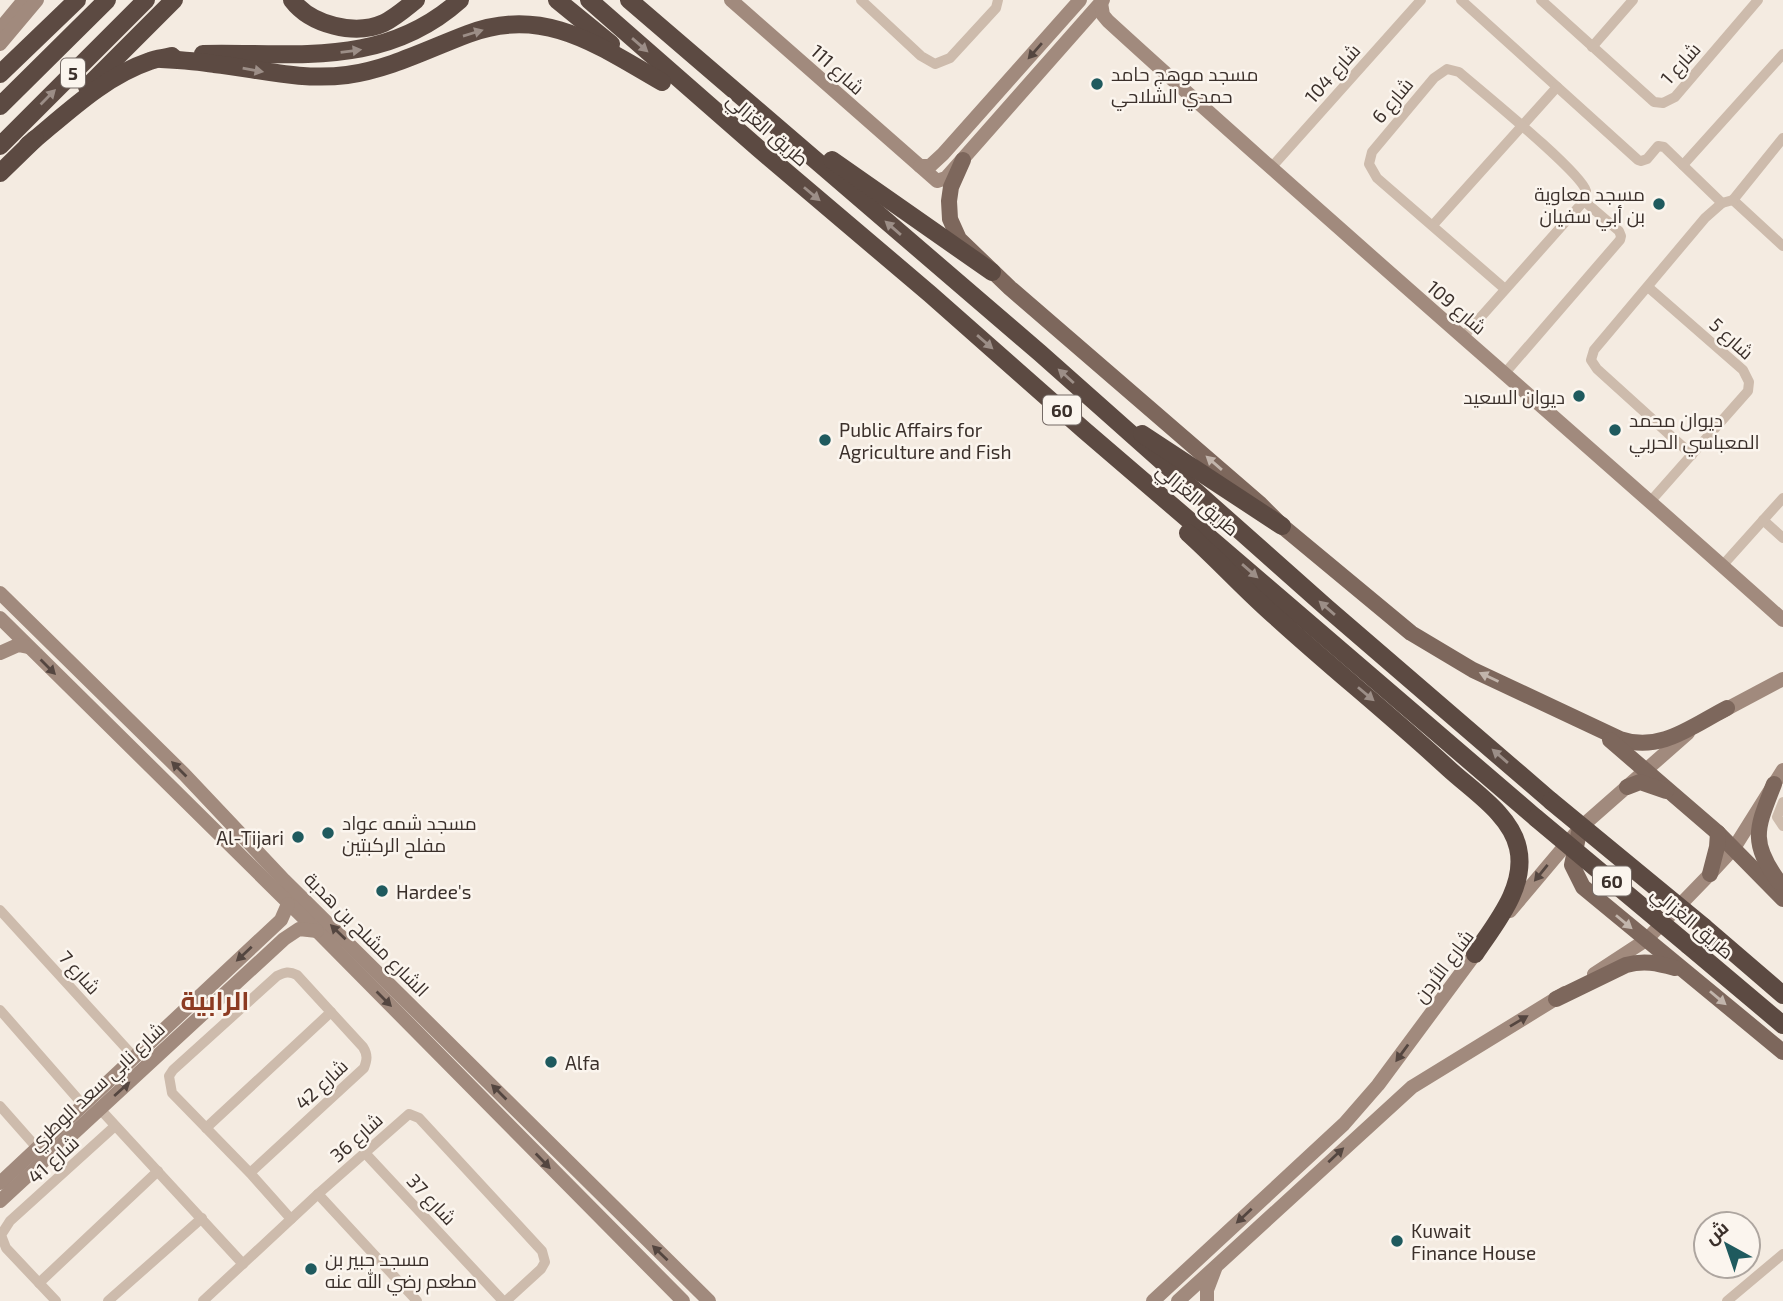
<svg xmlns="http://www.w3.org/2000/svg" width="1783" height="1301" font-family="'Exo 2',Cairo,sans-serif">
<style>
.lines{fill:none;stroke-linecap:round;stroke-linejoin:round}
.street{stroke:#cdbbac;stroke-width:10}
.secondary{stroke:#a18a7d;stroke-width:14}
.primary{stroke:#7d675c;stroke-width:16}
.highway{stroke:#5c4a42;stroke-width:18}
.highway-bridge{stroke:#5c4a42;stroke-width:18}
.oneway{fill:#9c8e87}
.oneway2{fill:#544640}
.oneway3{fill:#c2b5ac}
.poi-dot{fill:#1f5a5e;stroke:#fbf5ee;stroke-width:2.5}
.labels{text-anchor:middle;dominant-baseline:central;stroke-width:5;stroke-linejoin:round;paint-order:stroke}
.shield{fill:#fbf5ee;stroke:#756b66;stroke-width:2}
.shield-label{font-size:18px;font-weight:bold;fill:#3b302b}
.street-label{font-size:19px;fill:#3b302b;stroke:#fbf5ee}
.poi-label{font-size:19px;fill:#3b302b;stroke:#fbf5ee;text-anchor:start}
.district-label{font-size:26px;font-weight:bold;fill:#8c3b22;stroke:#fbf5ee}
</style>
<rect width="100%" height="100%" fill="#f4ebe1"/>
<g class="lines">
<g class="street">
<path d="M861,0L921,56L935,64L950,58L996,8L998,0"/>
<path d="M1461,0L1638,160L1641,161L1647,159L1658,146L1664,147L1722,203"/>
<path d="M1541,0L1654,102L1663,103L1675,97L1758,0"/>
<path d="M1592,47L1633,0"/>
<path d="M1683,165L1783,54"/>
<path d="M1270,169L1421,0"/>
<path d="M1733,200L1783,138"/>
<path d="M1733,200L1783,246"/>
<path d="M1433,225L1557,87"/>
<path d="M1648,287L1743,370L1749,382L1748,391L1649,503"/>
<path d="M1463,337L1584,201L1586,191C1581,172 1481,91 1459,72L1447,69L1434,78L1372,152L1369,164L1377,178L1505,289"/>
<path d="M1505,373L1620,240L1621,236L1619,231L1584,201"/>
<path d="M1692,455L1597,369L1591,360L1594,350L1705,218L1722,203L1733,200"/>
<path d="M1763,520L1783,538"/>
<path d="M1722,566L1783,498"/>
<path d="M1783,802L1777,817L1783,826"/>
<path d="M0,910L135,1058"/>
<path d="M0,1010L84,1106"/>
<path d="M0,1106L38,1149"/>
<path d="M100,1109L243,1264"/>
<path d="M206,1128L331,1012"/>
<path d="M365,1153L503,1301"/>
<path d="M250,1173L364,1068C367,1060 368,1055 363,1047L297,975C289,971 285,972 277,976L173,1070L169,1076L172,1093L250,1173L291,1219"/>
<path d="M318,1194L417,1301"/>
<path d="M39,1283L158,1171"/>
<path d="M56,1301L6,1248L1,1235L10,1221L115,1126"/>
<path d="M108,1301L202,1218"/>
<path d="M203,1301L318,1194L409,1114L419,1118L542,1251L545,1262L541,1269L506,1301"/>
<path d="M1727,1301L1783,1254"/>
</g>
<g class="secondary">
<path d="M731,0L937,181L946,178L1103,0"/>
<path d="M1101,3L1103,15L1108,21C1330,224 1559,419 1783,620"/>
<path d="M0,29L24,0"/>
<path d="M0,44L37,0"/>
<path d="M920,166H930L943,154L1080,0"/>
<path d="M0,593L184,774L284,880L709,1301"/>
<path d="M0,618L317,931L683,1301"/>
<path d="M0,653L18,645L28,647"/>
<path d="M1719,713L1783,679"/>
<path d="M1510,911L1580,828L1688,733"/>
<path d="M1594,974L1646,940L1710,874L1734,848L1783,770"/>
<path d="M0,1183L281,920L288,904"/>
<path d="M0,1201L284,939L299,929L317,931"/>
<path d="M1153,1301L1344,1124L1378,1085L1481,946"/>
<path d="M1178,1301L1412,1087L1565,993"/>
<path d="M1207,1301V1290L1215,1269"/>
</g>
<g class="primary">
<path d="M963,160L951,187L949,201L950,219L959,239L1010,288L1259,503L1282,526L1411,633L1473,670L1620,739C1660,753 1692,726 1727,708"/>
<path d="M1610,740L1718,833L1783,899"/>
<path d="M1774,784C1757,828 1749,841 1779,882"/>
<path d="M1627,787L1640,782L1666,791"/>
<path d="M1580,828L1572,865L1583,887L1783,1052"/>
<path d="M1710,874L1717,847L1718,833"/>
<path d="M1556,999L1626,965C1644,960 1657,963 1675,968"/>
</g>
<g class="highway">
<path d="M292,0C311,25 355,36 384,23C396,17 406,8 416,0"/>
<path d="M557,0L611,44"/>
<path d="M589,0L758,148L930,294L1084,430L1536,818"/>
<path d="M629,0L1040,353L1327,608L1551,801"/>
<path d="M203,54C297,52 384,68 460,0"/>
<path d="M161,59C179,60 197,61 214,64C259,69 301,81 347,75C390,69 428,49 468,34C544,5 599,46 662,82"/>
<path d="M0,74L77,0"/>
<path d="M87,87L174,0"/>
<path d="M0,106L107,0"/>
<path d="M28,145C66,114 103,77 150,61C157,58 165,58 172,56"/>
<path d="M0,146L146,0"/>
<path d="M832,160L992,272"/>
<path d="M0,173L35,139"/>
<path d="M1142,434L1282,526"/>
<path d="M1188,533C1219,561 1246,591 1277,618C1333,669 1393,717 1449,769C1473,791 1511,815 1518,848C1527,887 1495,924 1475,954"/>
<path d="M1704,927L1783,995"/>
<path d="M1688,945L1783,1025"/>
</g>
<g class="highway-bridge">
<path d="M1551,801L1704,927"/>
<path d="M1536,818L1688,945"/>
</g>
</g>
<defs><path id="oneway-solid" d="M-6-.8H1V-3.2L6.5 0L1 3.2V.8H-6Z" transform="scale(1.75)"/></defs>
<g class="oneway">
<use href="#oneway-solid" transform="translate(473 33) rotate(-17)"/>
<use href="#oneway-solid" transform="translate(640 45) rotate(41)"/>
<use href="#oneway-solid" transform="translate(351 51) rotate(-7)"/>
<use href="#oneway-solid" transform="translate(253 70) rotate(10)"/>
<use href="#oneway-solid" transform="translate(48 97) rotate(-45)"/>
<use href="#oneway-solid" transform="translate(812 194) rotate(40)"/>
<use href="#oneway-solid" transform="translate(893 228) rotate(-139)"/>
<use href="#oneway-solid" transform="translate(985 342) rotate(41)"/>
<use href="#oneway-solid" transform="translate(1066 376) rotate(-138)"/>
<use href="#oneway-solid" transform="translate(1250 571) rotate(41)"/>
<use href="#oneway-solid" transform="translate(1327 608) rotate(-139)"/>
<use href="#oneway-solid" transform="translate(1366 694) rotate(40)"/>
<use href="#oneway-solid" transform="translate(1500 756) rotate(-139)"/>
</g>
<g class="oneway2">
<use href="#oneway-solid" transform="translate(1035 51) rotate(131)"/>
<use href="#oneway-solid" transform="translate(48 667) rotate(45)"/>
<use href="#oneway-solid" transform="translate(179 769) rotate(-135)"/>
<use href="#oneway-solid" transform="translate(1541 873) rotate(129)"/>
<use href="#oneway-solid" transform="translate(338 932) rotate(-136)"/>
<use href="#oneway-solid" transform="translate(244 954) rotate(137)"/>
<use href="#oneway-solid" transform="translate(384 999) rotate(45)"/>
<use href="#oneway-solid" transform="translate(1519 1021) rotate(-31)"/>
<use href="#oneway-solid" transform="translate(1402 1053) rotate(126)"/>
<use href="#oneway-solid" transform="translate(122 1089) rotate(-42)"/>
<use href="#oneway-solid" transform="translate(499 1092) rotate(-135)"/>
<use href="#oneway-solid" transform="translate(1336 1155) rotate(-43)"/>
<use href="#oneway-solid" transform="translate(543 1161) rotate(46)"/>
<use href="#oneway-solid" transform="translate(1244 1216) rotate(137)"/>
<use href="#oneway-solid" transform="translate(660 1253) rotate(-136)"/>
</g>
<g class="oneway3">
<use href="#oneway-solid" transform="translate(1214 463) rotate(-139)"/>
<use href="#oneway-solid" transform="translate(1489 677) rotate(-155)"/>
<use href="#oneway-solid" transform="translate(1624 922) rotate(40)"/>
<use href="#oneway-solid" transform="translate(1718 998) rotate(40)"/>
</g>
<g class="poi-dot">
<circle cx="1097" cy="84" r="7"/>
<circle cx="1659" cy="204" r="7"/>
<circle cx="1579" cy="396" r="7"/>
<circle cx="1615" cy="430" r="7"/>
<circle cx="825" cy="440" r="7"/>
<circle cx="328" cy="833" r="7"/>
<circle cx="298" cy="837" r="7"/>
<circle cx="382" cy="891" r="7"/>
<circle cx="551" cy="1062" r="7"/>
<circle cx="1397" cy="1241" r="7"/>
<circle cx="311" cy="1269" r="7"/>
</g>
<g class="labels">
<g class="shield">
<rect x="61" y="58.5" width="24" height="29" rx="5"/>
<rect x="1043" y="395.5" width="38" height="29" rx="5"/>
<rect x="1593" y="866.5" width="38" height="29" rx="5"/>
</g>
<g class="shield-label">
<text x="73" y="73">5</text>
<text x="1062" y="410">60</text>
<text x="1612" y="881">60</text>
</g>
<g class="street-label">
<text transform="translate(1680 63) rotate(-48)">شارع 1</text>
<text transform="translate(838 69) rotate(42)">شارع 111</text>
<text transform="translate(1332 73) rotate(-48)">شارع 104</text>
<text transform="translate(1392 100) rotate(-50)">شارع 6</text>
<text transform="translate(768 129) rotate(41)">طريق الغزالي</text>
<text transform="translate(1457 307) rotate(41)">شارع 109</text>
<text transform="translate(1732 338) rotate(42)">شارع 5</text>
<text transform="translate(1198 499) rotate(40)">طريق الغزالي</text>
<text transform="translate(1693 922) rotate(40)">طريق الغزالي</text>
<text transform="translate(367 934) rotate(45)">الشارع مشلح بن هدبة</text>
<text transform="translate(1443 966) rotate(-53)">شارع الأردن</text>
<text transform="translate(80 972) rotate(48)">شارع 7</text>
<text transform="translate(321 1084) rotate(-43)">شارع 42</text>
<text transform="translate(96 1086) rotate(-43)">شارع نابي سعد الوطري</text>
<text transform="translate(356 1137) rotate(-42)">شارع 36</text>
<text transform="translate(53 1159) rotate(-42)">شارع 41</text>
<text transform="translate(432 1199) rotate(47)">شارع 37</text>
</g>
<g class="poi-label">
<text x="1111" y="73">مسجد موهج حامد<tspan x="1111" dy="22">حمدي الشلاحي</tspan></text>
<text x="1645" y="193" text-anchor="end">مسجد معاوية<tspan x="1645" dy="22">بن أبي سفيان</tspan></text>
<text x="1565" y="396" text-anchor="end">ديوان السعيد</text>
<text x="1629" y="419">ديوان محمد<tspan x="1629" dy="22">المعباسي الحربي</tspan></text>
<text x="839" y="429">Public Affairs for<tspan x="839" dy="22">Agriculture and Fish</tspan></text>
<text x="342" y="822">مسجد شمه عواد<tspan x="342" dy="22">مفلح الركبتين</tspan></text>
<text x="284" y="837" text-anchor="end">Al-Tijari</text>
<text x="396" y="891">Hardee's</text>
<text x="565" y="1062">Alfa</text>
<text x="1411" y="1230">Kuwait<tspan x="1411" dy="22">Finance House</tspan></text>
<text x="325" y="1258">مسجد جبير بن<tspan x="325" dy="22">مطعم رضي الله عنه</tspan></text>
</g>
<g class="district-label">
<text x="215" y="999">الرابية</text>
</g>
</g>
<g transform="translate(1727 1245) rotate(320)"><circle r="33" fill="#fbf5ee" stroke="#aea6a0" stroke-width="2"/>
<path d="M0-5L12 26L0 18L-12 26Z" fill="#1f5a5e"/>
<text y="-10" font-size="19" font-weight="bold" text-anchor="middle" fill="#3b302b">ش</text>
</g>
</svg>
